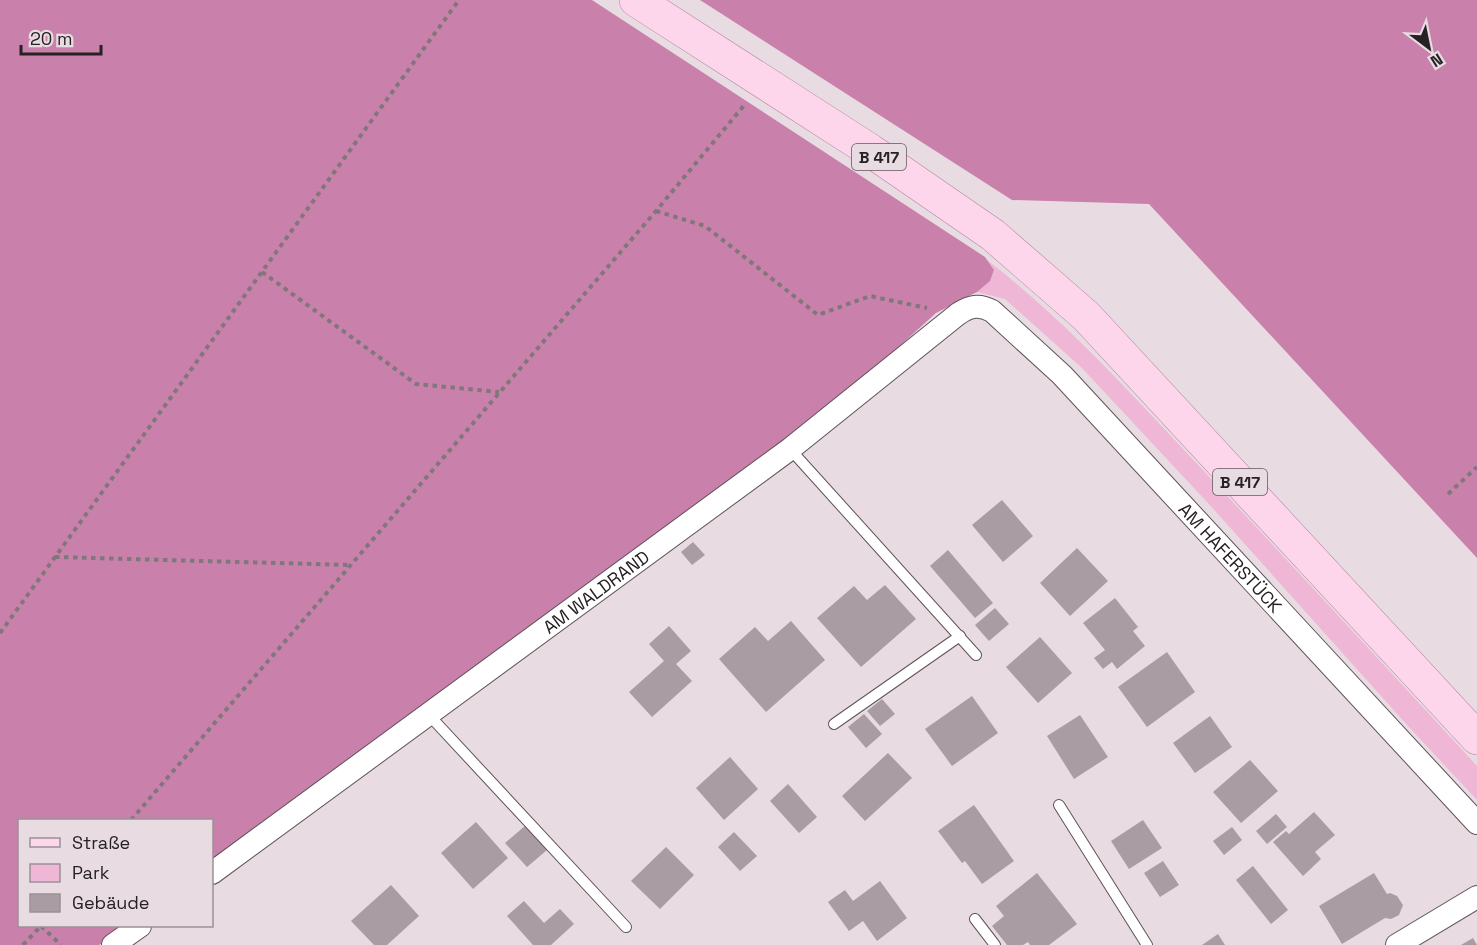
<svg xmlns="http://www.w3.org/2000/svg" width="1477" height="945" font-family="'Space Grotesk',sans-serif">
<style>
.green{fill:#efb6d5}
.forest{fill:#c980aa}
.building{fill:#a99ca2}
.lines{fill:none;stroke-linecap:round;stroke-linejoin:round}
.service-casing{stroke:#5e5359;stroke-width:12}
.minor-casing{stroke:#5e5359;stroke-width:24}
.primary-casing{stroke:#b2849d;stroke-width:34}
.path{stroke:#80777c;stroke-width:4;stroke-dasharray:4.5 4.5;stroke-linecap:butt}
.service{stroke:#fff;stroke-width:10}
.minor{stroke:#fff;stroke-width:22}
.primary{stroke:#fed6ec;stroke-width:33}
.labels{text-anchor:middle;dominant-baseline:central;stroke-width:4.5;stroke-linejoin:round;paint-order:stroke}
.shield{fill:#e8dbe2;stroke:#60595c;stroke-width:1.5}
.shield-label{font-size:16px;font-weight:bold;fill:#262123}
.street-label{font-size:18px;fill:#262123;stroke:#e8dbe2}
</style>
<rect width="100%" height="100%" fill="#e8dbe2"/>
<path class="green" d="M987,260C1065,320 1131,394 1199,466C1292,565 1385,666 1477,766V800L1408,726L1208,503L1082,368L1005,299L977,292L990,281L994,270Z"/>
<g class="forest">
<path d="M0,0H592L985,257L994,270L990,281L977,292L936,313L869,374L783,443L212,864V820H20V926H126L99,945H0Z"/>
<path d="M700,0H1477V558L1149,204L1012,200Z"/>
</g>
<g class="building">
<path d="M1002,500L1033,536L1003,562L972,525Z"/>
<path d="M693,542L705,555L692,565L681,552Z"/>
<path d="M1077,548L1108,581L1070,616L1040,583Z"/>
<path d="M948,550L993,603L975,618L930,566Z"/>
<path d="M885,585L916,619L861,667L817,618L854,586L867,600Z"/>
<path d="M1115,598L1138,627L1133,631L1145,646L1117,669L1112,662L1103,669L1094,658L1105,650L1083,623Z"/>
<path d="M995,608L1009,624L989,641L975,625Z"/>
<path d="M791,621L825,660L766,712L719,659L755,627L768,641Z"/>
<path d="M669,626L691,651L676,664L692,681L652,717L629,692L664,661L649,644Z"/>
<path d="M1040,637L1072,673L1038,703L1006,667Z"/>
<path d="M1167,652L1195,692L1147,727L1118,687Z"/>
<path d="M972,696L998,733L952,766L925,729Z"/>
<path d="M882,699L895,714L880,726L867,711Z"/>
<path d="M864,714L882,734L866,748L848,727Z"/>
<path d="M1080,715L1108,757L1074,779L1047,736Z"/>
<path d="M1210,716L1232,747L1195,773L1173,743Z"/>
<path d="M888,753L912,778L865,821L842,796Z"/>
<path d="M730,757L758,789L724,820L696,788Z"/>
<path d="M1250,760L1278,791L1241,823L1213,792Z"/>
<path d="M788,784L817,817L799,833L770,801Z"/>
<path d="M974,805L1014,861L982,884L965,861L962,863L938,831Z"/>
<path d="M1314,812L1335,835L1315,852L1321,859L1303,876L1273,842L1286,831L1289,834Z"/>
<path d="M1276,814L1287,827L1267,844L1256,831Z"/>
<path d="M1143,820L1162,848L1129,869L1111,841Z"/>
<path d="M476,822L508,858L473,889L441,853Z"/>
<path d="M526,825L547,850L527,867L505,843Z"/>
<path d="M1232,827L1242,840L1224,855L1213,841Z"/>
<path d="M734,832L757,856L740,871L718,847Z"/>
<path d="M666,847L694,875L660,909L631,881Z"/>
<path d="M1163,861L1179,885L1160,897L1144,873Z"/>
<path d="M1253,866L1288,910L1271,924L1236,880Z"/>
<path d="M1037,873L1077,924L1049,945H1030L1028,942L1023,945H1007L992,926L1004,916L996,906Z"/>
<path d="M1374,873L1387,894L1390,893L1397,896L1403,905L1399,915L1391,919L1385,918L1342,944L1319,906Z"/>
<path d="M880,881L907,918L877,941L863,921L849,931L828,902L845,890L853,901Z"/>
<path d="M391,885L419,916L387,945H374L351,921Z"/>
<path d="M524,901L544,923L560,909L574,924L551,945H533L507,916Z"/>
<path d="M1218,934L1225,945H1202Z"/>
<path d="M1473,938L1477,945H1461Z"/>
</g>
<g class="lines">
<defs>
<g id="service">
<path d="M790,449L976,655"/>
<path d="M429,715L626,927"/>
<path d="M834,724L960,636"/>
<path d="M1059,805L1147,945"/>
<path d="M975,919L995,945"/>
</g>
<g id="minor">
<path id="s1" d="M212,873L790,449L958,314C970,306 979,304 992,311L1062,375L1477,823"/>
<path d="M113,945L140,926"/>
<path d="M1397,945L1477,897"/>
</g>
<path id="primary" d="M636,0L871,151L993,235L1086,316L1477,738"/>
</defs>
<use href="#service" class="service-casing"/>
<use href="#minor" class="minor-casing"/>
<use href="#primary" class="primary-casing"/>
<g class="path">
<path d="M656,211L705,226L818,315L870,296L927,308"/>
<path d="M262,272L416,384L499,392"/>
<path d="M1448,494L1477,467"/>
<path d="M55,557L350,565"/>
<path d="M0,633L459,0"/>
<path d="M131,820L656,211L746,103"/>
<path d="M41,926L61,945"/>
<path d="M23,945L41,926"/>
</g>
<use href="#service" class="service"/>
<use href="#minor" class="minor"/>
<use href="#primary" class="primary"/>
</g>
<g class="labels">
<g class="shield">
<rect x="852" y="144" width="54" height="26" rx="4.5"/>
<rect x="1213" y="469" width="54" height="26" rx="4.5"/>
</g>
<g class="shield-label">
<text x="879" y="157">B 417</text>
<text x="1240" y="482">B 417</text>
</g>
<g class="street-label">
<text stroke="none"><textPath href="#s1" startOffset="1312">AM HAFERSTÜCK</textPath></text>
<text stroke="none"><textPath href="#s1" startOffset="476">AM WALDRAND</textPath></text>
</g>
</g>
<rect x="18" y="819" width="195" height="108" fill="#e8dbe2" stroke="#9a9196" stroke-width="1.5"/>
<rect x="30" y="838" width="30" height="9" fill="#fed6ec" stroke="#9a9196" stroke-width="1.5"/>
<text x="72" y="849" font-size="18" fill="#262123">Straße</text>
<rect x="30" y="864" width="30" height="18" fill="#efb6d5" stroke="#9a9196" stroke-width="1.5"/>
<text x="72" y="879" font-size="18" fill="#262123">Park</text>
<rect x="30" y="894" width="30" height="18" fill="#a99ca2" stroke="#9a9196" stroke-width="1.5"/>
<text x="72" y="909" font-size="18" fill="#262123">Gebäude</text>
<g transform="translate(1429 48) rotate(148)" stroke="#e8dbe2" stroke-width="4.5" paint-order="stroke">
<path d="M0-4.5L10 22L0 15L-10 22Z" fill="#262123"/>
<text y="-9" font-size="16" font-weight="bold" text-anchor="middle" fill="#262123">N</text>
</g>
<path d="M21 45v9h80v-9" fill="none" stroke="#262123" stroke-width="3"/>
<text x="30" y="45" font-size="18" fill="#262123" stroke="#e8dbe2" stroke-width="4.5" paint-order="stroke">20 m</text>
</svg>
